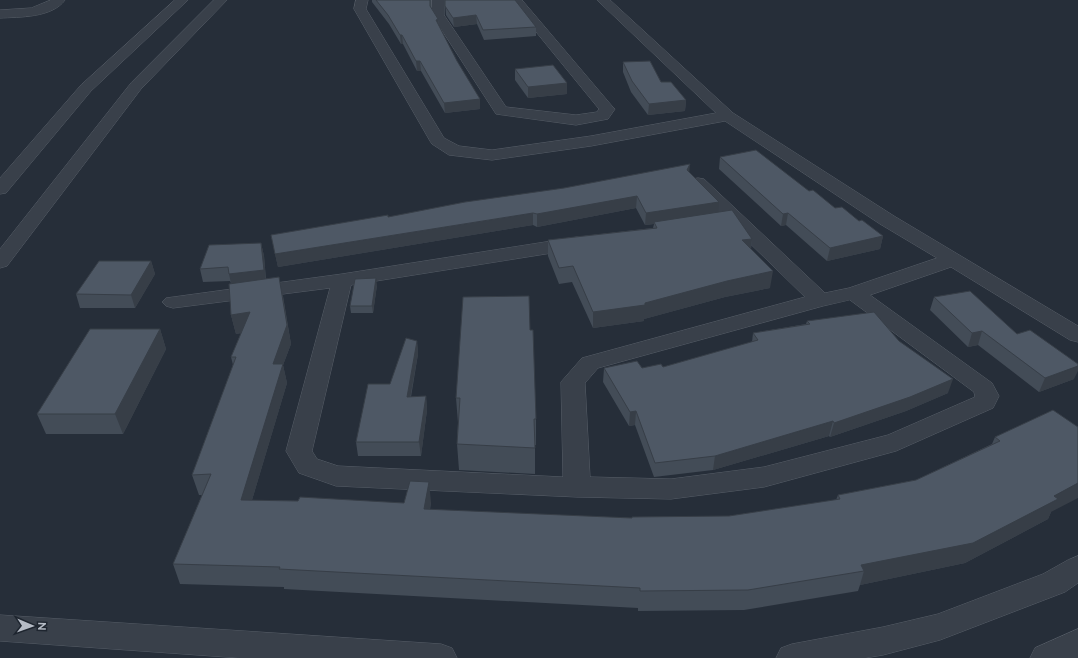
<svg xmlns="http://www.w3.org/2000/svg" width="1078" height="658" font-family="Raleway,sans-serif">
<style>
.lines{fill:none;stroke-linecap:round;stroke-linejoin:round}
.minor-casing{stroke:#575e68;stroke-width:1}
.tertiary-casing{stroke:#575e68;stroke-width:1}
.minor{fill:#39404a;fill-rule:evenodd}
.tertiary{fill:#39404a;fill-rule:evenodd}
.wall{fill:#434c57}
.shaded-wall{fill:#373e47}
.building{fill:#4e5865;stroke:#373e47}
</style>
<rect width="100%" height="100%" fill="#262e39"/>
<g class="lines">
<defs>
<g id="minor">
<path d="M51,0H65C52,18 19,17 0,18V10L31,8Z"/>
<path d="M356,0H368L366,9L444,138L459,146L492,150L591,136L716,113L597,0H610L733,113L894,216L1078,326V342L1070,340L951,267L870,295L992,383L999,396L993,408L896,451L764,487L671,499L577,497L336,486L299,473L286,451L330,288L173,308L166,306L162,302L166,298L342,274L577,237L584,239L587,243L584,247L577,249L351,285L312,451L317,459L338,466L563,477L561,382L582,358L805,297L692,187L689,183L692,179L698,178L704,179L825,293L849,288L937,258L880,224L725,121L591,146L492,160L449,155L432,144L430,141L354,9ZM850,300L974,392L975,397L888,435L764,467L671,479L590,477L585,383L598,368L823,306Z"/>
<path d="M432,0H444V15L506,107L576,115L597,112L599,109L510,0H522L612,106L615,109L608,119L576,125L496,114L432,15Z"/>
</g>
<g id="tertiary">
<path d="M175,0H188L91,91L6,193L0,194V178L81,85Z"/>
<path d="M214,0H227L141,89L7,266L0,268V249L131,83Z"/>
<path d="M1078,556V583L1065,592L940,640L883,655L865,658H776L781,648L792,644L883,627L938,614L1043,574L1068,560Z"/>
<path d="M0,615L441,644L452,648L457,658H240L0,641Z"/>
<path d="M1078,629V658H1030L1035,648Z"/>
</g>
</defs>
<use href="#minor" class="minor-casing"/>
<use href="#tertiary" class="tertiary-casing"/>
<use href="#minor" class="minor"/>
<use href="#tertiary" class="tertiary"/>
</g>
<g class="wall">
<path d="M372,0H431V7L438,19L439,26L480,109L445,113L421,71H417L403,44H401L389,24L372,2Z"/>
<path d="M445,0L536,27V36L484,40L477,24L454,27L446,15Z"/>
<path d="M623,62L661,82L686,100L685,111L648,115L631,92L623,72Z"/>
<path d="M515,69L567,83V94L528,98L515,80Z"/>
<path d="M720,157L809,191L835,208L859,221L883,236L880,249L827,261L786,225L781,226L719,169Z"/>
<path d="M689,172L718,212L752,239L751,249L770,288L725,297L644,319V321L593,328L572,282L559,284L548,256V240L653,228L654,224L645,225L636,208L537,227L533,225L278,267L271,235Z"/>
<path d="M261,243L264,256L266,279L283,296L291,344L283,365L287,383L252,500L404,503L431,502L430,510L632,518L729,516L836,500L838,495L916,480L992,444L995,437L1053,410L1051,512L1048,519L965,563L860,585L858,591L744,610L638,611V608L284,589V587L180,584L173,564L202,495H199L192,475L233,365L231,357L241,333L236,334L231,315V283L230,281L203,282L200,269Z"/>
<path d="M151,261L155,274L135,308H80L76,294Z"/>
<path d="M377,285L373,313H351L350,306Z"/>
<path d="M934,297L1017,334L1074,379L1039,392L978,345L968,347L930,310Z"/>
<path d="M807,321L899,341L948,393L906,411L830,437L829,436L713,470L654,477L635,425L629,426L603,382L604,368H642L663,367L752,342L753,333L806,324Z"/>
<path d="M160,329L166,349L123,434H46L37,414Z"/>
<path d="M530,330L536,419V445H535V474L459,470L457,444L458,423L456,398Z"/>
<path d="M417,341L418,354L411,397L426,396L427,410L421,456H358L356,442Z"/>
</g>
<g class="shaded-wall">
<path d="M476,15L477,24L454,27L453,18Z"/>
<path d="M438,19L439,29L436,20Z"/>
<path d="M400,35H402L403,44H401Z"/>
<path d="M416,61H420L421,71H417Z"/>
<path d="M567,83V94L528,98V87Z"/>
<path d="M480,99V109L445,113L444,103Z"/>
<path d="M686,100L685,111L648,115L649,104Z"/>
<path d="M690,164L689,176L687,170Z"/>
<path d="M637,196L636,208L537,227V214Z"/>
<path d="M719,202L718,214L654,222V224L645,225L646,213Z"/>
<path d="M533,213V225L278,267L275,254Z"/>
<path d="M788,213L786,225L781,226L783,214Z"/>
<path d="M883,236L880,249L827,261L830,248Z"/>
<path d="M752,239L750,255L742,240Z"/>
<path d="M261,243L264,256L266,283L232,288L229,274Z"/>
<path d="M151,261L155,274L135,308L131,295Z"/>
<path d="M773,271L770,288L725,297L644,319V321L593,328V312L645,303L727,281Z"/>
<path d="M279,277L291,344L283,365L287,383L246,520L241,500L273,364Z"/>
<path d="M376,278L377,285L373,313L372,306Z"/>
<path d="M250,312L254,331L236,334L231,315Z"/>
<path d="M160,329L166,349L123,434L115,414Z"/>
<path d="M982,331L978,345L968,347L972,333Z"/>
<path d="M417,341L418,354L408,410L407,397Z"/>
<path d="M1078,366V371L1074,379L1039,392L1045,378Z"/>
<path d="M953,379L948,393L906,411L830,437L834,423Z"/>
<path d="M426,396L427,410L421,456L419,442Z"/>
<path d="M636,411L635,425L629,426L630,412Z"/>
<path d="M833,421L829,436L713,470L715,456Z"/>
<path d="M429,482L431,502L426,529L424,509Z"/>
<path d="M1078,483V498L1051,512L1048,519L965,563L860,585L864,571L861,565L1054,496Z"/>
</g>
<g class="building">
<path d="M376,0H430V6L438,19L436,20L457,61L480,99L444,103L420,61H416L402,35H400L388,15Z"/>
<path d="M445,0H515L536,27L483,30L476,15L453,18L445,6Z"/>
<path d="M650,61L661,82H671L686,100L649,104L632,81L623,62Z"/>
<path d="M553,65L567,83L528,87L515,69Z"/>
<path d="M756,150L809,191L813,190L835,208L842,207L859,221L862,220L883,236L830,248L788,213L783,214L720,157Z"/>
<path d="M690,164L687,170L719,202L646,213L637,196L537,214L533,213L275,254L271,235L388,215V217L465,202L564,188Z"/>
<path d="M732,210L752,239L742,240L773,271L727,281L645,303V305L593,312L573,266L559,268L548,240L657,228L654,222Z"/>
<path d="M261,243L264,270L229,274L228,267L200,269L209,245Z"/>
<path d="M99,261H151L131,295L76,294Z"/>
<path d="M279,277L287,325L273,364H283L241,500L298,501L300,497L404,503L410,481L429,482L424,509L632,518V517L729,516L840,499L838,495L916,480L1000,441L995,437L1053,410L1078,427V483L1054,496L1058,499L973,543L861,565L864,571L748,590L640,591V588L279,569L280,567L173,564L211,474L192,475L236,357H231L250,312L231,315L229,284Z"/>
<path d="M376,278L372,306H350L355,279Z"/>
<path d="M970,291L1017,334L1030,330L1078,364V366L1045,378L982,331L972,333L934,297Z"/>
<path d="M529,296L530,330H533L536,419H534L535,448L457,444L460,398H456L463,297Z"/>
<path d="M874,312L899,341L953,379L910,397L834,423L833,421L715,456L655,463L636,411L630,412L604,368L637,361L642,368L661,364L663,367L758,340L753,333L810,324L807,321Z"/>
<path d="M90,329H160L115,414H37Z"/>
<path d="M406,338L417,341L407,397L426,396L419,442H356L368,384H390Z"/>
</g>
<g transform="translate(32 626) rotate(92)" stroke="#1e252f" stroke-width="3" paint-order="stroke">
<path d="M0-3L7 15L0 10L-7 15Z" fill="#b5bbc5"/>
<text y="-6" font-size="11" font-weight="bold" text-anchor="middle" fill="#b5bbc5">N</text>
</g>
</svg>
